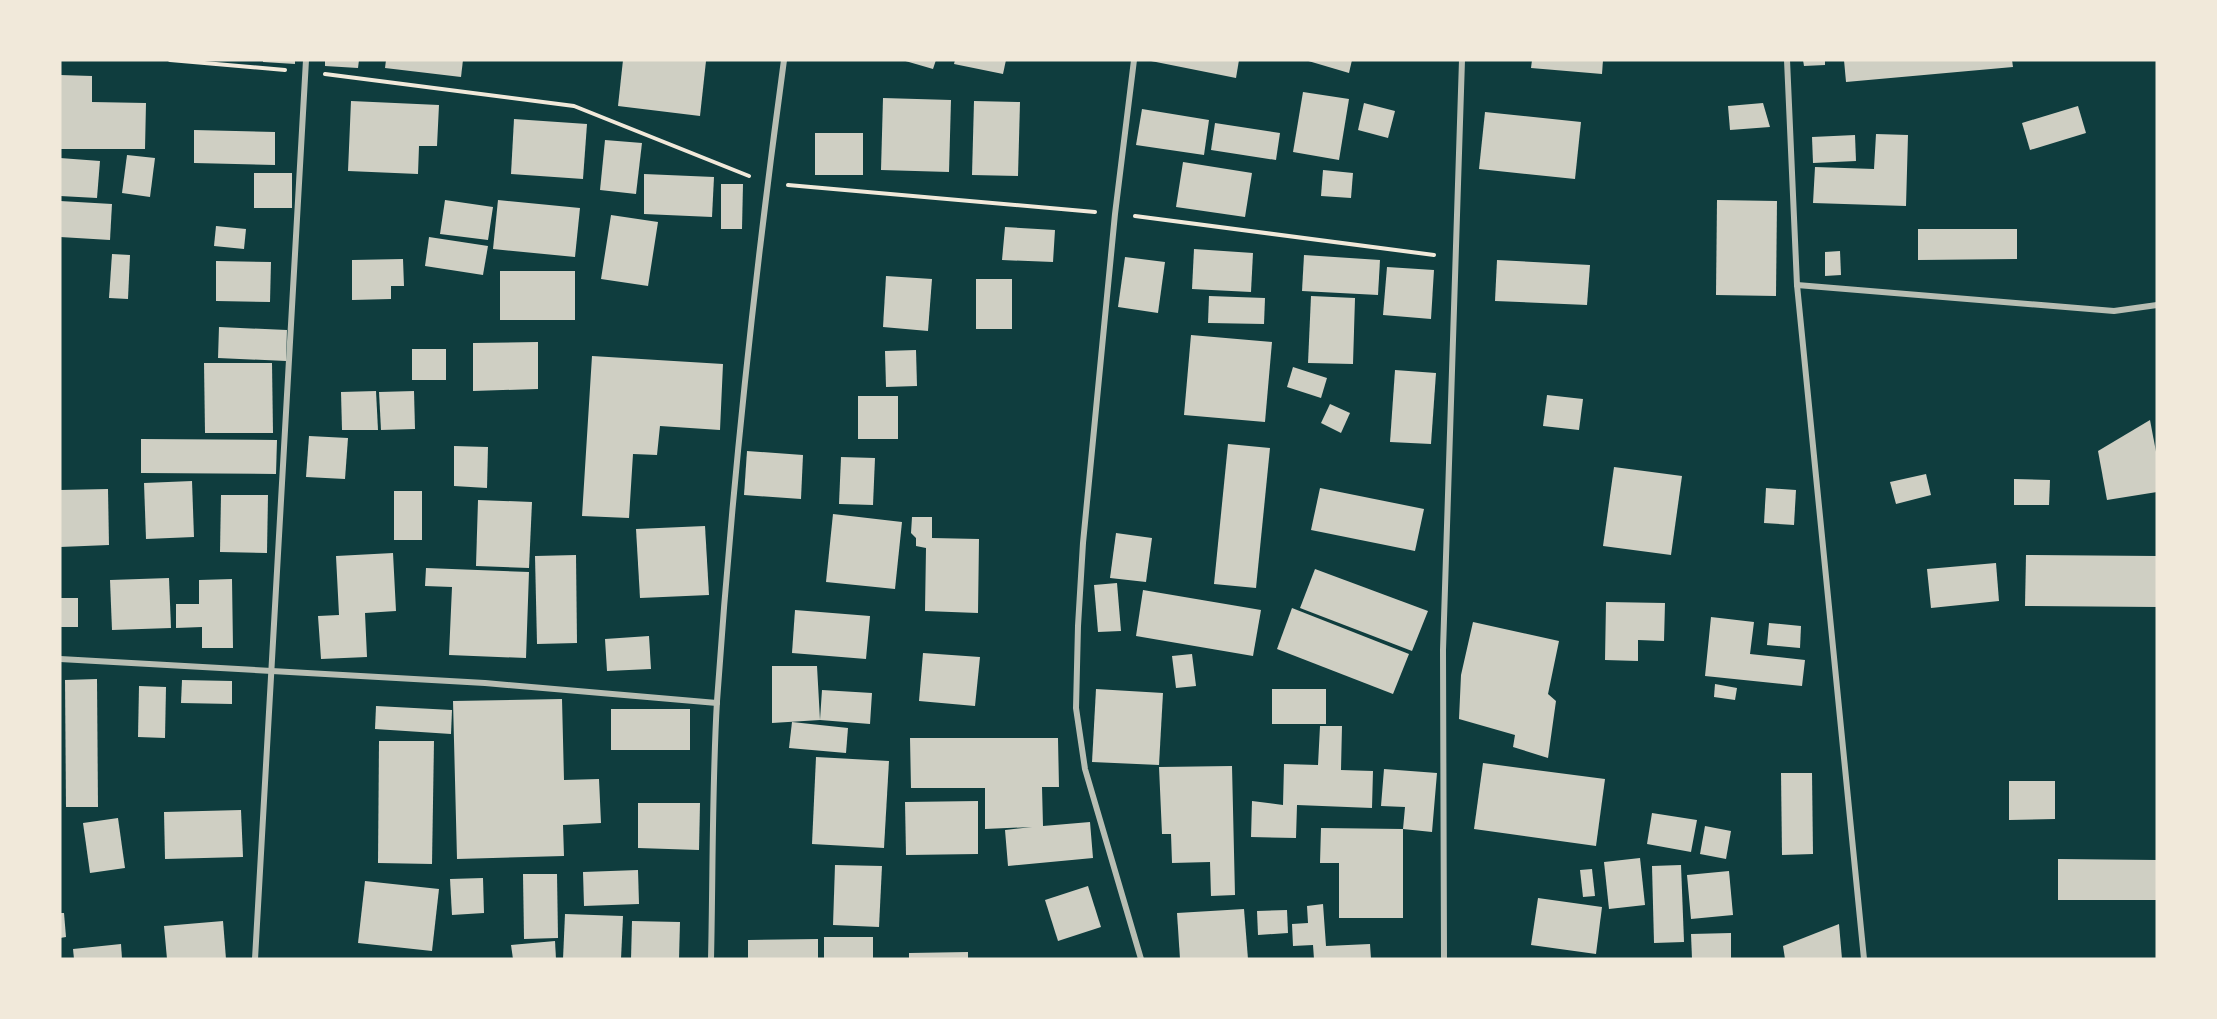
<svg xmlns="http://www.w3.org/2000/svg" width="2217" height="1019" font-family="Barlow,sans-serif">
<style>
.building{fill:#cfcfc3}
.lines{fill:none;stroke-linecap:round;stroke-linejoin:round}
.path{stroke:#f1e9da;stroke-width:4}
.minor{stroke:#b8beb3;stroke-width:6}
</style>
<rect width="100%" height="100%" fill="#0f3d3e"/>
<g class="building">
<path d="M263,60H295V64L263,62Z"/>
<path d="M325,60H359L358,68L325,66Z"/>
<path d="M386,60H463L461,77L385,68Z"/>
<path d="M623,60L706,61L700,116L618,106Z"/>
<path d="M902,60H936L933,69Z"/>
<path d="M955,60H1006L1003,74L954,64Z"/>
<path d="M1146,60H1239L1236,78Z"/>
<path d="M1305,60H1352L1349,73Z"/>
<path d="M1532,60H1603L1602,74L1531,68Z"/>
<path d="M1803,60H1825V65L1804,66Z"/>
<path d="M1844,60H2012L2013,67L1846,82Z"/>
<path d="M60,75L92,76V102L146,103L145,149H60Z"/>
<path d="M1303,92L1349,99L1339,160L1293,152Z"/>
<path d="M883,98L951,100L949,172L881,170Z"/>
<path d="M351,101L439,105L437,146H419L418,174L348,171Z"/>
<path d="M974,101L1020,102L1018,176L972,175Z"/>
<path d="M1364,103L1395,111L1388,138L1358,130Z"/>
<path d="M1763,103L1770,127L1730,130L1728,106Z"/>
<path d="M2078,106L2086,133L2030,150L2022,123Z"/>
<path d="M1142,109L1209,120L1204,155L1136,145Z"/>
<path d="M1485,112L1581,122L1575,179L1479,169Z"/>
<path d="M514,119L587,124L583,179L511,174Z"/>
<path d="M1215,123L1280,133L1276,160L1211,150Z"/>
<path d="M194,130L275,132V165L194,163Z"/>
<rect x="815" y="133" width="48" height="42"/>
<path d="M1876,134L1908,135L1906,206L1813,203L1815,167L1874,169Z"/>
<path d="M1855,135L1856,161L1813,163L1812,137Z"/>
<path d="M605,140L642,143L636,194L600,190Z"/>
<path d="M127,155L155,158L150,197L122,193Z"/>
<path d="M60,158L100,161L97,198L60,196Z"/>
<path d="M1183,162L1252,173L1245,217L1176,207Z"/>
<path d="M1323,170L1353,173L1351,198L1321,196Z"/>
<rect x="254" y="173" width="38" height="35"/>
<path d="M644,174L714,177L712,217L644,214Z"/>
<path d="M721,184H743L742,229H721Z"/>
<path d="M445,200L493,207L488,240L440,234Z"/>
<path d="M498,200L580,208L575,257L493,249Z"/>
<path d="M1717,200L1777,201L1776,296L1716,295Z"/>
<path d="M60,201L112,204L110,240L60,237Z"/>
<path d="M611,215L658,222L648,286L601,279Z"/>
<path d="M216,226L246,229L244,249L214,246Z"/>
<path d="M1005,227L1055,230L1053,262L1002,260Z"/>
<path d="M1918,229H2017V259L1918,260Z"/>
<path d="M429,237L488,246L483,275L425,266Z"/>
<path d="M1194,249L1253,253L1251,292L1192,289Z"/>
<path d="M1840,251L1841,275L1825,276V252Z"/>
<path d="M112,254L130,255L128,299L109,298Z"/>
<path d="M1304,255L1380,260L1378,295L1302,291Z"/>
<path d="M1125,257L1165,262L1158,313L1118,307Z"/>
<path d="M403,259L404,286H391V299L352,300V260Z"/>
<path d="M1497,260L1590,265L1587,305L1495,301Z"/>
<path d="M216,261L271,262L270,302L216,301Z"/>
<path d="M1387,267L1434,270L1431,319L1383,315Z"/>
<rect x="500" y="271" width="75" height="49"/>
<path d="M886,276L932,279L928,331L883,327Z"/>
<rect x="976" y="279" width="36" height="50"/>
<path d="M1209,296L1265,298L1264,324L1208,323Z"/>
<path d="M1311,296L1355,298L1353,364L1308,363Z"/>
<path d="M219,327L287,330L286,361L218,358Z"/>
<path d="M1191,335L1272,342L1265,422L1184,415Z"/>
<path d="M538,342V389L473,391V343Z"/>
<rect x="412" y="349" width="34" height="31"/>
<path d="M916,350L917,386L886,387L885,351Z"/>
<path d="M592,356L723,364L720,430L660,426L657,455L633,454L629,518L582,516Z"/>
<path d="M204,363H272L273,433H205Z"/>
<path d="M1293,367L1327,378L1321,398L1287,387Z"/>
<path d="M1395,370L1436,373L1431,444L1390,442Z"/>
<path d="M376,391L378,430H342L341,392Z"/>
<path d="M414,391L415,429L381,430L379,392Z"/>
<path d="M1547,395L1583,399L1579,430L1543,426Z"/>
<rect x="858" y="396" width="40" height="43"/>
<path d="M1330,404L1350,413L1341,433L1321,423Z"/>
<path d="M2150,420L2157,457V492L2107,500L2098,451Z"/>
<path d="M309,436L348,438L345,479L306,477Z"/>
<path d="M141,439L277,440L276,474L141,473Z"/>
<path d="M1228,444L1270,448L1256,588L1214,584Z"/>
<path d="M454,446L488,447L487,488L454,486Z"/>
<path d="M747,451L803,455L801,499L744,495Z"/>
<path d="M841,457L875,458L873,505L839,504Z"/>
<path d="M1614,467L1682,476L1671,555L1603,546Z"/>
<path d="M1926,474L1931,495L1896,504L1890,482Z"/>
<path d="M2014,479L2050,480L2049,505H2014Z"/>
<path d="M192,481L194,537L146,539L144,483Z"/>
<path d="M1320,488L1424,509L1415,551L1311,530Z"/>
<path d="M1766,488L1796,490L1794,525L1764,523Z"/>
<path d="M108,489L109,545L60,547V490Z"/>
<rect x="394" y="491" width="28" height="49"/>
<path d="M221,495H268L267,553L220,552Z"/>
<path d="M478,500L532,502L529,568L476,566Z"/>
<path d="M833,514L902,522L895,589L826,582Z"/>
<path d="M912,517H932V538L979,539L978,613L925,611L926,548L916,546V538L911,533Z"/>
<path d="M705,526L709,595L640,598L636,529Z"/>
<path d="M1116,533L1152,538L1146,582L1110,578Z"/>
<path d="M393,553L396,611L365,613L367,657L321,659L318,616L339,615L336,556Z"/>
<path d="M576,555L577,643L537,644L535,556Z"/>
<path d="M2026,555L2157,556V607L2025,606Z"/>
<path d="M1996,563L1999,601L1931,608L1927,569Z"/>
<path d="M426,568L529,572L526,658L449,655L452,587L425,586Z"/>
<path d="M1315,569L1428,611L1412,651L1300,608Z"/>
<path d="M169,578L171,628L112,630L110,580Z"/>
<path d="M232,579L233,648H202V627L176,628V604H199V580Z"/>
<path d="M1117,583L1121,631L1098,632L1094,585Z"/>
<path d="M1143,590L1261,610L1253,656L1136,636Z"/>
<rect x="60" y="598" width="18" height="29"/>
<path d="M1606,602L1665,603L1664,641L1638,640V661L1605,660Z"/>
<path d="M1292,608L1409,654L1393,694L1277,649Z"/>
<path d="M795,610L870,616L866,659L792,653Z"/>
<path d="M1711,617L1754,622L1750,654L1805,660L1802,686L1705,676Z"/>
<path d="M1473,622L1559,641L1548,694L1556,701L1548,758L1513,747L1515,735L1459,719L1461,675Z"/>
<path d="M1769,623L1801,626L1800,648L1767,645Z"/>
<path d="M649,636L651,669L607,671L605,639Z"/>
<path d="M923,653L980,657L975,706L919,701Z"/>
<path d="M1192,654L1196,686L1176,688L1172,656Z"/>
<path d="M772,666H817L820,720L822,690L872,693L870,724L820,720L772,723Z"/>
<path d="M97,679L98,807H66L65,680Z"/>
<path d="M182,680L232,681V704L181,703Z"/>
<path d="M1715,684L1737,688L1735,700L1714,697Z"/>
<path d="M139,686L166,687L165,738L138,737Z"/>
<path d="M1096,689L1163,693L1159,765L1092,762Z"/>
<rect x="1272" y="689" width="54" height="35"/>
<path d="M562,699L564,780L599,779L601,823L563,825L564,856L457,859L453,701Z"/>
<path d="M376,706L452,710L451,734L375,729Z"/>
<rect x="611" y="709" width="79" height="41"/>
<path d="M792,722L848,728L846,753L789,748Z"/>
<path d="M1320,726H1342L1341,770L1373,771L1372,808L1297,805L1296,838L1251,837L1252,801L1283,805L1284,764L1318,765Z"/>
<path d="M910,738H1058L1059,787H1042L1043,826L1090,822L1093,858L1008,866L1005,830L1032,827L985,829V788H911Z"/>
<path d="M379,741H434L432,864L378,863Z"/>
<path d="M816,757L889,761L884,848L812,844Z"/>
<path d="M1483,763L1605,779L1596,846L1474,829Z"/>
<path d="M1232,766L1235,895L1211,896L1210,862L1172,863L1171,834H1162L1159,767Z"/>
<path d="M1384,769L1437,773L1432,832L1403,829L1405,807L1381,806Z"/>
<path d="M1781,773H1812L1813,854L1782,855Z"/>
<path d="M2009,781H2055V819L2009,820Z"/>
<path d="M978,801V854L906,855L905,802Z"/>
<path d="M638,803H700L699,850L638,848Z"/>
<path d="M241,810L243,857L165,859L164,812Z"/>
<path d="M1652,813L1697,820L1691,852L1647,844Z"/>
<path d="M118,818L125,868L90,873L83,823Z"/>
<path d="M1705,826L1731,831L1726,859L1700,854Z"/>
<path d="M1321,828L1403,829V918H1339V863H1320Z"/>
<path d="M1640,858L1645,905L1609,909L1604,862Z"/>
<path d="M2058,859L2157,860V900H2058Z"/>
<path d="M835,865L882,866L879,927L833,925Z"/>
<path d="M1681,865L1684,942L1654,943L1652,866Z"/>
<path d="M1592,869L1595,896L1583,897L1580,870Z"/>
<path d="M638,870L639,904L584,906L583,872Z"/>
<path d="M1729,871L1733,915L1691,919L1687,875Z"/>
<path d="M523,874H557L558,938L524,939Z"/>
<path d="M483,878L484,913L452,915L450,879Z"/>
<path d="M365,881L439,889L432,951L358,943Z"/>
<path d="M1088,886L1101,927L1058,941L1045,900Z"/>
<path d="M1538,898L1602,907L1596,954L1531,945Z"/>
<path d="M1323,904L1326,946L1370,944L1371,959H1314L1313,945L1293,946L1292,924L1308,923L1307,906Z"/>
<path d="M1244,909L1248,959H1180L1177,913Z"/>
<path d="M1287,910L1288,933L1258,935L1257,911Z"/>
<path d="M60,913H64L66,937L60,938Z"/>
<path d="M565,914L623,916L621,959H563Z"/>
<path d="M223,921L226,959H167L164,926Z"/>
<path d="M632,921L680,922L679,959H631Z"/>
<path d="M1839,924L1842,959H1785L1783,946Z"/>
<path d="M1731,933V959H1692L1691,934Z"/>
<rect x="824" y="937" width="49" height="22"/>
<path d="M818,939V959H748V940Z"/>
<path d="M555,941L556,959H513L511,945Z"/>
<path d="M121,944L122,959H74L73,949Z"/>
<path d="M968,952V959H909V953Z"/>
</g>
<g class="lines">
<g class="path">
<path d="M170,60L285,70"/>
<path d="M325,74L574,106L749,176"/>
<path d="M788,185L1095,212"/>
<path d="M1135,216L1434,255"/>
</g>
<g class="minor">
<path d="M1134,60L1115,214L1083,543L1078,626L1076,708L1085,769L1141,959"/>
<path d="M1787,60L1797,285L1864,959"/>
<path d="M1797,285L2114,311L2157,305"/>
<path d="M60,659L485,683L717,703"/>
<path d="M255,959L306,60"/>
<path d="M711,959C713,873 712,786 717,701C732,486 755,272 784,60"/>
<path d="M1444,959L1443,650L1462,60"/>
</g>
</g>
<rect width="2217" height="1019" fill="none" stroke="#f1e9da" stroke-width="123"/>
</svg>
